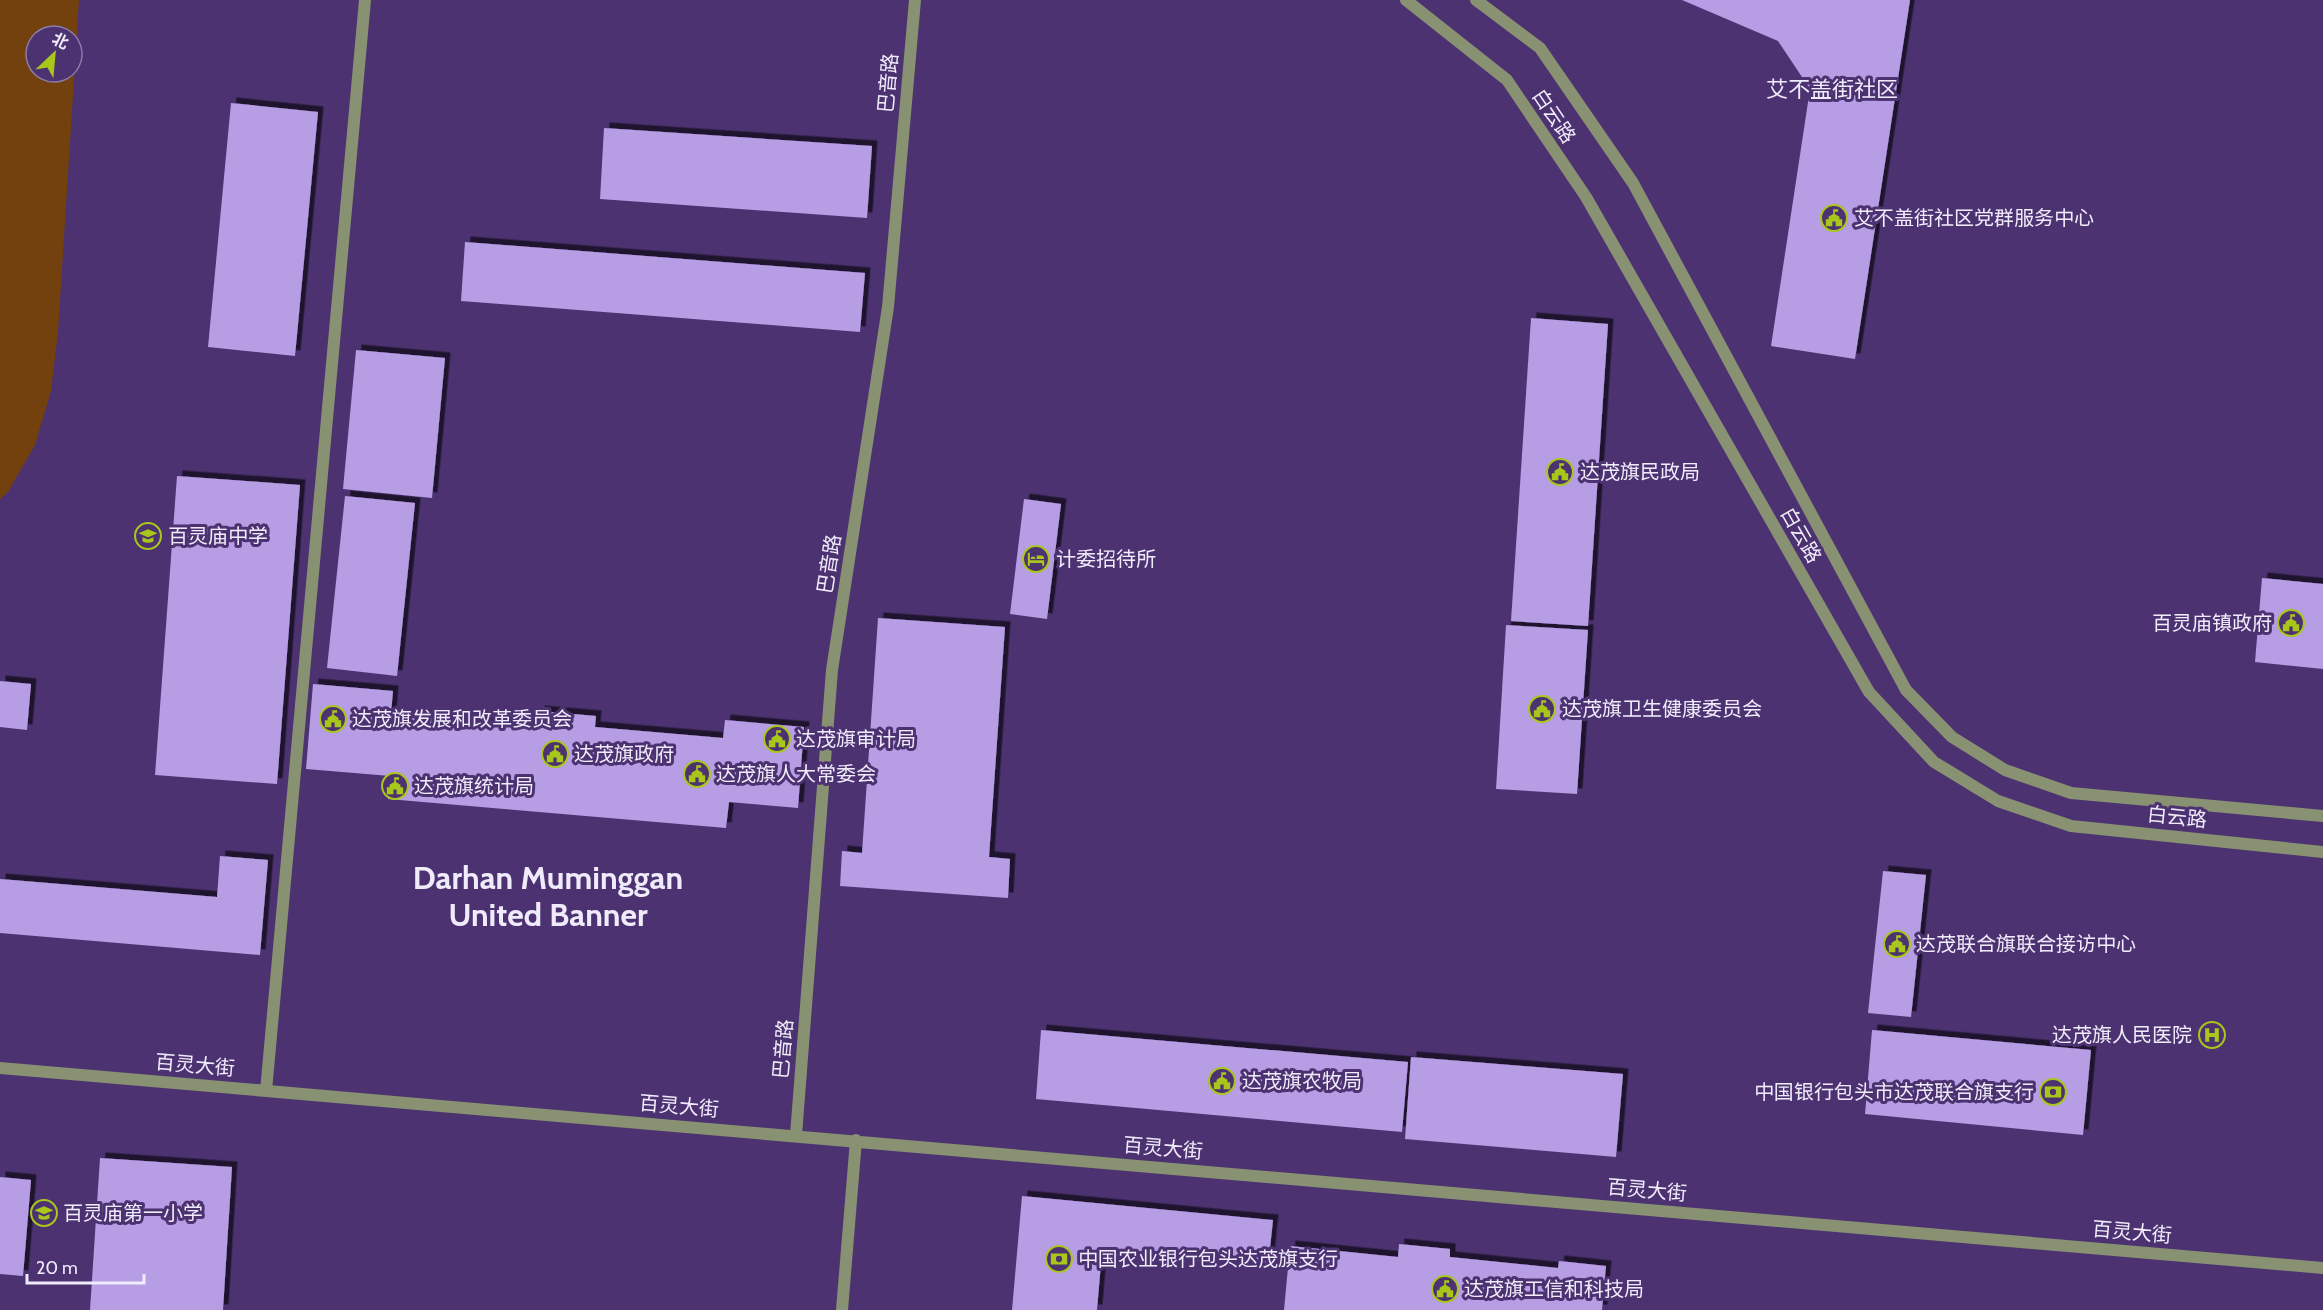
<svg xmlns="http://www.w3.org/2000/svg" width="2323" height="1310" font-family="Cabin,'Noto Sans SC',sans-serif">
<style>
.green{fill:#72410e;fill-rule:evenodd}
.building{fill:#b69de4;filter:url(#shadow)}
.lines{fill:none;stroke-linecap:round;stroke-linejoin:round}
.minor{stroke:#889171;stroke-width:12}
.tertiary{stroke:#889171;stroke-width:12}
.labels{text-anchor:middle;dominant-baseline:central;stroke-width:6;stroke-linejoin:round;paint-order:stroke}
.street-label{font-size:20px;fill:#f0ebfa;stroke:#4c3271}
.poi-label{font-size:20px;fill:#f0ebfa;stroke:#4c3271;text-anchor:start}
.quarter-label{font-size:22px;fill:#f0ebfa;stroke:#4c3271}
.town-label{font-size:32px;font-weight:bold;fill:#f0ebfa;stroke:#4c3271}
</style>
<defs>
<filter id="shadow"><feDropShadow dx="5.5" dy="-5.5" stdDeviation="0" flood-color="#0009"/></filter>
</defs>
<rect width="100%" height="100%" fill="#4c3271"/>
<path class="green" d="M0,0H79L58,332L51,391L35,445L8,492L0,499ZM36,36H72V72H36Z"/>
<g class="building">
<path d="M1682,0H1910L1855,359L1771,346L1810,89L1778,41Z"/>
<path d="M231,103L318,112L295,356L208,347Z"/>
<path d="M604,128L872,146L867,218L600,199Z"/>
<path d="M465,242L865,273L860,332L461,301Z"/>
<path d="M1531,318L1608,324L1588,626L1511,621Z"/>
<path d="M356,350L445,358L432,498L343,489Z"/>
<path d="M177,476L300,485L277,784L155,775Z"/>
<path d="M345,496L415,503L397,676L327,668Z"/>
<path d="M1024,499L1061,504L1047,619L1010,614Z"/>
<path d="M2262,578L2323,584V669L2255,662Z"/>
<path d="M878,618L1005,627L989,857L1010,859L1008,898L840,886L842,851L862,853Z"/>
<path d="M1506,625L1588,630L1577,794L1496,789Z"/>
<path d="M0,681L31,684L27,730L0,727Z"/>
<path d="M313,684L393,691L391,713L538,725L539,711L596,716L595,727L723,738L725,720L804,727L798,808L729,802L726,828L388,799L390,776L306,769Z"/>
<path d="M220,856L268,860L260,955L0,933V879L217,897Z"/>
<path d="M1883,871L1926,875L1911,1017L1868,1013Z"/>
<path d="M1041,1030L1408,1062L1402,1132L1036,1099Z"/>
<path d="M1872,1030L2091,1050L2083,1135L1865,1114Z"/>
<path d="M1411,1057L1623,1074L1616,1157L1405,1139Z"/>
<path d="M100,1158L232,1167L223,1310H90Z"/>
<path d="M0,1177L31,1180L23,1276L0,1274Z"/>
<path d="M1022,1196L1273,1220L1268,1267L1102,1251L1097,1310H1012Z"/>
<path d="M1399,1244L1450,1249V1257L1558,1268L1559,1261L1606,1266L1602,1310H1284L1290,1246L1398,1257Z"/>
</g>
<g class="lines">
<g class="minor">
<path d="M266,1091L365,0"/>
<path d="M796,1135L832,670L888,307L915,0"/>
<path d="M842,1310L856,1140"/>
</g>
<g class="tertiary">
<path d="M1406,0L1507,80L1586,197L1869,692L1934,762L1998,801L2071,826L2323,852"/>
<path d="M1476,0L1540,48L1633,183L1906,690L1952,737L2005,770L2071,793L2323,816"/>
<path d="M0,1068L2323,1268"/>
</g>
</g>
<defs>
<symbol id="civic-ring" viewBox="-11 -11 22 22"><circle r="9.5" fill="#4c3271" stroke="#a9c71b" stroke-width="1.5"/><path d="M-.6-6.5H3V-4.5H.6V-3L4-1V1h2V6H-6V1h2V-1L-.6-3ZM-1.2 2.5V6h2.4V2.5Z" fill="#a9c71b"/></symbol>
<symbol id="school-ring" viewBox="-11 -11 22 22"><circle r="9.5" fill="#4c3271" stroke="#a9c71b" stroke-width="1.5"/><path d="M0-5L7-2L0 1L-7-2ZM-4 1L0 2.5L4 1V4Q0 6-4 4Z" fill="#a9c71b"/></symbol>
<symbol id="hotel-ring" viewBox="-11 -11 22 22"><circle r="9.5" fill="#4c3271" stroke="#a9c71b" stroke-width="1.5"/><path d="M-6-4.5h1.5V1H6V5H4.5V3h-9V5H-6ZM-4 0a1.8 1.8 0 1 1 3.6 0ZM.5 0V-2.5h3Q6-2.5 6 0Z" fill="#a9c71b"/></symbol>
<symbol id="hospital-ring" viewBox="-11 -11 22 22"><circle r="9.5" fill="#4c3271" stroke="#a9c71b" stroke-width="1.5"/><path d="M-5-5h3v3.5h4V-5h3V5h-3V1.5h-4V5h-3Z" fill="#a9c71b"/></symbol>
<symbol id="bank-ring" viewBox="-11 -11 22 22"><circle r="9.5" fill="#4c3271" stroke="#a9c71b" stroke-width="1.5"/><path d="M-6-4H6V4H-6ZM0-2.3a2.3 2.3 0 1 0 0 4.6a2.3 2.3 0 1 0 0-4.6Z" fill="#a9c71b"/></symbol>
</defs>
<g fill-rule="evenodd">
<use href="#civic-ring" x="1819" y="203" width="30" height="30"/>
<use href="#civic-ring" x="1545" y="457" width="30" height="30"/>
<use href="#school-ring" x="133" y="521" width="30" height="30"/>
<use href="#hotel-ring" x="1021" y="544" width="30" height="30"/>
<use href="#civic-ring" x="2276" y="608" width="30" height="30"/>
<use href="#civic-ring" x="1527" y="694" width="30" height="30"/>
<use href="#civic-ring" x="318" y="704" width="30" height="30"/>
<use href="#civic-ring" x="762" y="724" width="30" height="30"/>
<use href="#civic-ring" x="540" y="739" width="30" height="30"/>
<use href="#civic-ring" x="682" y="759" width="30" height="30"/>
<use href="#civic-ring" x="380" y="771" width="30" height="30"/>
<use href="#civic-ring" x="1882" y="929" width="30" height="30"/>
<use href="#hospital-ring" x="2197" y="1020" width="30" height="30"/>
<use href="#civic-ring" x="1207" y="1066" width="30" height="30"/>
<use href="#bank-ring" x="2038" y="1077" width="30" height="30"/>
<use href="#school-ring" x="29" y="1198" width="30" height="30"/>
<use href="#bank-ring" x="1044" y="1244" width="30" height="30"/>
<use href="#civic-ring" x="1430" y="1274" width="30" height="30"/>
</g>
<g class="labels">
<g class="street-label">
<text transform="translate(888 83) rotate(-85)">巴音路</text>
<text transform="translate(1554 116) rotate(56)">白云路</text>
<text transform="translate(1801 535) rotate(60)">白云路</text>
<text transform="translate(829 564) rotate(-81)">巴音路</text>
<text transform="translate(2177 817) rotate(6)">白云路</text>
<text transform="translate(783 1049) rotate(-85)">巴音路</text>
<text transform="translate(195 1065) rotate(5)">百灵大街</text>
<text transform="translate(679 1106) rotate(5)">百灵大街</text>
<text transform="translate(1163 1148) rotate(5)">百灵大街</text>
<text transform="translate(1647 1190) rotate(5)">百灵大街</text>
<text transform="translate(2132 1232) rotate(5)">百灵大街</text>
</g>
<g class="poi-label">
<text x="1854" y="218">艾不盖街社区党群服务中心</text>
<text x="1580" y="472">达茂旗民政局</text>
<text x="168" y="536">百灵庙中学</text>
<text x="1056" y="559">计委招待所</text>
<text x="2272" y="623" text-anchor="end">百灵庙镇政府</text>
<text x="1562" y="709">达茂旗卫生健康委员会</text>
<text x="352" y="719">达茂旗发展和改革委员会</text>
<text x="796" y="739">达茂旗审计局</text>
<text x="574" y="754">达茂旗政府</text>
<text x="716" y="774">达茂旗人大常委会</text>
<text x="414" y="786">达茂旗统计局</text>
<text x="1916" y="944">达茂联合旗联合接访中心</text>
<text x="2192" y="1035" text-anchor="end">达茂旗人民医院</text>
<text x="1242" y="1081">达茂旗农牧局</text>
<text x="2034" y="1092" text-anchor="end">中国银行包头市达茂联合旗支行</text>
<text x="63" y="1213">百灵庙第一小学</text>
<text x="1078" y="1259">中国农业银行包头达茂旗支行</text>
<text x="1464" y="1289">达茂旗工信和科技局</text>
</g>
<g class="quarter-label">
<text x="1832" y="89">艾不盖街社区</text>
</g>
<g class="town-label">
<text x="548" y="877">Darhan Muminggan<tspan x="548" dy="37">United Banner</tspan></text>
</g>
</g>
<g transform="translate(54 54) rotate(26)"><circle r="28" fill="#4c3271" stroke="#8e7ca8" stroke-width="1.5"/>
<path d="M0-4.5L10 22L0 15L-10 22Z" fill="#a9c71b"/>
<text y="-9" font-size="16" font-weight="bold" text-anchor="middle" fill="#f0ebfa">北</text>
</g>
<path d="M27 1274v9h117v-9" fill="none" stroke="#f0ebfa" stroke-width="3"/>
<text x="36" y="1274" font-size="18" fill="#f0ebfa" stroke="#4c3271" stroke-width="4.5" paint-order="stroke">20 m</text>
</svg>
